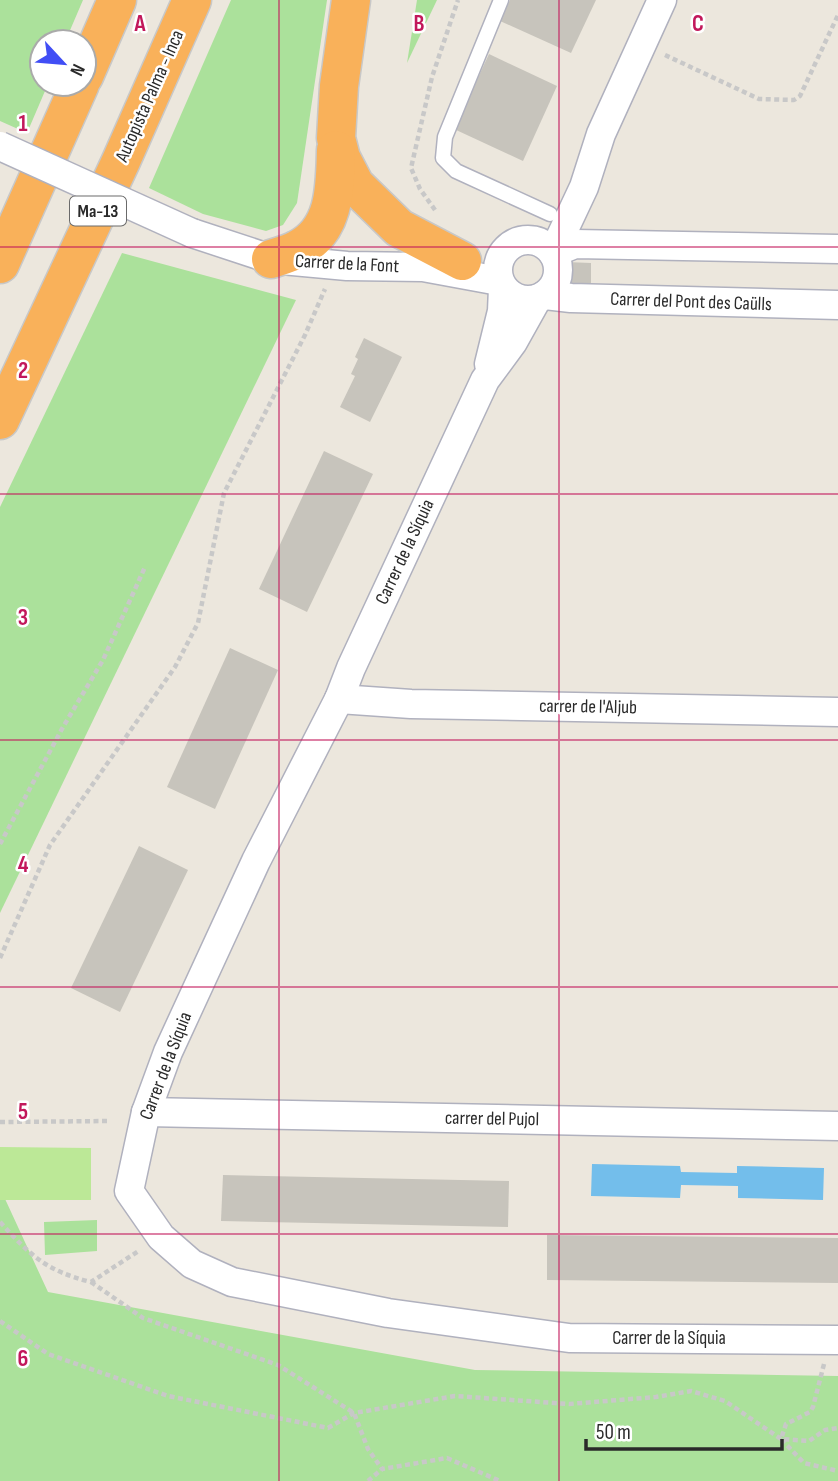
<svg xmlns="http://www.w3.org/2000/svg" width="838" height="1481" font-family="'Sofia Sans Condensed',sans-serif">
<style>
.green{fill:#abe19b}
.pitch{fill:#bce897}
.water{fill:#73beeb}
.building{fill:#c7c4bc}
.lines{fill:none;stroke-linecap:round;stroke-linejoin:round}
.service-casing{stroke:#b0b1be;stroke-width:17}
.minor-casing{stroke:#b0b1be;stroke-width:31}
.motorway-casing{stroke:#c8c8c8;stroke-width:41}
.path{stroke:#c8c8c8;stroke-width:4.5;stroke-dasharray:5 3.5;stroke-linecap:butt}
.service{stroke:#fff;stroke-width:14}
.minor{stroke:#fff;stroke-width:28}
.motorway{stroke:#f9b15a;stroke-width:38}
.minor-bridge-casing{stroke:#b0b1be;stroke-width:31;stroke-linecap:butt}
.minor-bridge{stroke:#fff;stroke-width:28}
.grid{fill:none;stroke:#c2185b;stroke-width:2;stroke-opacity:0.55}
.labels{text-anchor:middle;dominant-baseline:central;stroke-width:5;stroke-linejoin:round;paint-order:stroke}
.shield{fill:#fff;stroke:#6a6a6a;stroke-width:2}
.shield-label{font-size:18px;font-weight:bold;fill:#2a2a2a}
.street-label{font-size:19px;fill:#2a2a2a;stroke:#fff}
.grid-label{font-size:23px;text-anchor:middle;font-weight:bold;fill:#c2185b;stroke:#fff;stroke-width:5;stroke-linejoin:round;paint-order:stroke}
</style>
<rect width="100%" height="100%" fill="#ece7dd"/>
<g class="green">
<path d="M0,0H83L65,42H42V84H48L27,133L0,121Z"/>
<path d="M231,0H327L297,203L283,225L266,231L203,214L149,188Z"/>
<path d="M417,0H437L407,63Z"/>
<path d="M122,253L296,300L0,913V507Z"/>
<path d="M0,1188L48,1292L475,1370L838,1376V1481H0Z"/>
<path d="M97,1220V1251L45,1255L44,1222Z"/>
</g>
<path class="pitch" d="M0,1147L91,1148V1200H0Z"/>
<path class="water" d="M592,1164L680,1166L681,1172L737,1173V1166L824,1168L823,1200L738,1198V1186L681,1185L680,1198L591,1196Z"/>
<g class="building">
<path d="M510,0H596L571,53L500,21Z"/>
<path d="M489,54L557,86L523,161L454,129Z"/>
<path d="M566,262L591,263V284L565,283Z"/>
<path d="M364,338L402,357L370,422L340,407L355,376L351,374L358,359L355,357Z"/>
<path d="M324,451L373,474L307,612L259,589Z"/>
<path d="M230,648L278,670L215,809L167,787Z"/>
<path d="M139,846L188,870L120,1012L71,988Z"/>
<path d="M223,1175L509,1181L508,1227L221,1221Z"/>
<path d="M547,1235L838,1238V1283L547,1280Z"/>
</g>
<g class="lines">
<defs>
<path id="service" d="M501,0L445,137L443,158L456,171L550,214"/>
<g id="minor">
<path d="M192,233L271,259L347,266L423,267L499,281"/>
<circle cx="528" cy="270" r="30"/>
<path d="M553,253L575,244L838,249"/>
<path d="M553,253L584,187L601,134L662,0"/>
<path d="M545,295L571,298L838,305"/>
<path d="M537,299L513,342L485,380L351,668L339,699L256,861L168,1052L146,1112L129,1191L161,1237L192,1264L232,1282L388,1313L569,1338L838,1340"/>
<path d="M489,364L502,311L503,288"/>
<path d="M339,699L411,704L838,712"/>
<path d="M146,1112L838,1126"/>
</g>
<g id="motorway">
<path d="M351,0L339,86L336,138L341,158L355,185L399,228L462,261"/>
<path d="M84,76L117,0"/>
<path d="M271,259C280,256 289,254 298,249C336,230 335,186 336,150"/>
<path d="M0,264L80,84"/>
<path d="M0,420L121,161L192,0"/>
</g>
</defs>
<use href="#service" class="service-casing"/>
<use href="#minor" class="minor-casing"/>
<use href="#motorway" class="motorway-casing"/>
<g class="path">
<path d="M665,55L759,99L794,100L800,96L838,15"/>
<path d="M435,210L420,189L411,168L432,77L458,0"/>
<path d="M0,844L63,727L103,660L145,567"/>
<path d="M0,958L50,845L175,667L198,623L224,493L305,335L325,289"/>
<path d="M0,1122L109,1121"/>
<path d="M0,1222C30,1255 46,1271 91,1282L140,1250"/>
<path d="M91,1282L143,1318L278,1365L354,1413L368,1449L382,1469L447,1458L500,1481"/>
<path d="M0,1321L48,1354L168,1396L328,1428L354,1413L455,1396L569,1404L656,1397L691,1391L725,1401L781,1439L809,1441L825,1430L838,1428"/>
<path d="M824,1364L813,1407L810,1412L786,1424L781,1439L804,1463L838,1471"/>
<path d="M368,1481L382,1469"/>
</g>
<use href="#service" class="service"/>
<use href="#minor" class="minor"/>
<use href="#motorway" class="motorway"/>
<defs>
<path id="minor-bridge" d="M0,146L192,233"/>
</defs>
<use href="#minor-bridge" class="minor-bridge-casing"/>
<use href="#minor-bridge" class="minor-bridge"/>
</g>
<path class="grid" d="M279,0V1481M559,0V1481M0,247H838M0,494H838M0,740H838M0,987H838M0,1234H838"/>
<g class="labels">
<rect class="shield" x="70" y="196.5" width="56" height="29" rx="5"/>
<g class="shield-label">
<text x="98" y="211">Ma-13</text>
</g>
<g class="street-label">
<text transform="translate(150 96) rotate(-66)">Autopista Palma - Inca</text>
<text transform="translate(347 264) rotate(3)">Carrer de la Font</text>
<text transform="translate(691 302) rotate(2)">Carrer del Pont des Caülls</text>
<text transform="translate(405 552) rotate(-65)">Carrer de la Síquia</text>
<text transform="translate(588 707) rotate(1)">carrer de l'Aljub</text>
<text transform="translate(166 1066) rotate(-69)">Carrer de la Síquia</text>
<text transform="translate(492 1119) rotate(1)">carrer del Pujol</text>
<text x="669" y="1338">Carrer de la Síquia</text>
</g>
</g>
<g class="grid-label">
<text x="140" y="31">A</text>
<text x="419" y="31">B</text>
<text x="698" y="31">C</text>
<text x="23" y="131">1</text>
<text x="23" y="378">2</text>
<text x="23" y="625">3</text>
<text x="23" y="872">4</text>
<text x="23" y="1119">5</text>
<text x="23" y="1366">6</text>
</g>
<g transform="translate(63 63) rotate(116)"><circle r="33" fill="#ffffff" stroke="#aaaaaa" stroke-width="2"/>
<path d="M0-5L12 26L0 18L-12 26Z" fill="#414ef5"/>
<text y="-10" font-size="19" font-weight="bold" text-anchor="middle" fill="#2a2a2a">N</text>
</g>
<path d="M586 1439v10h196v-10" fill="none" stroke="#2a2a2a" stroke-width="3.5"/>
<text x="596" y="1439" font-size="21" fill="#2a2a2a" stroke="#ffffff" stroke-width="5" paint-order="stroke">50 m</text>
</svg>
